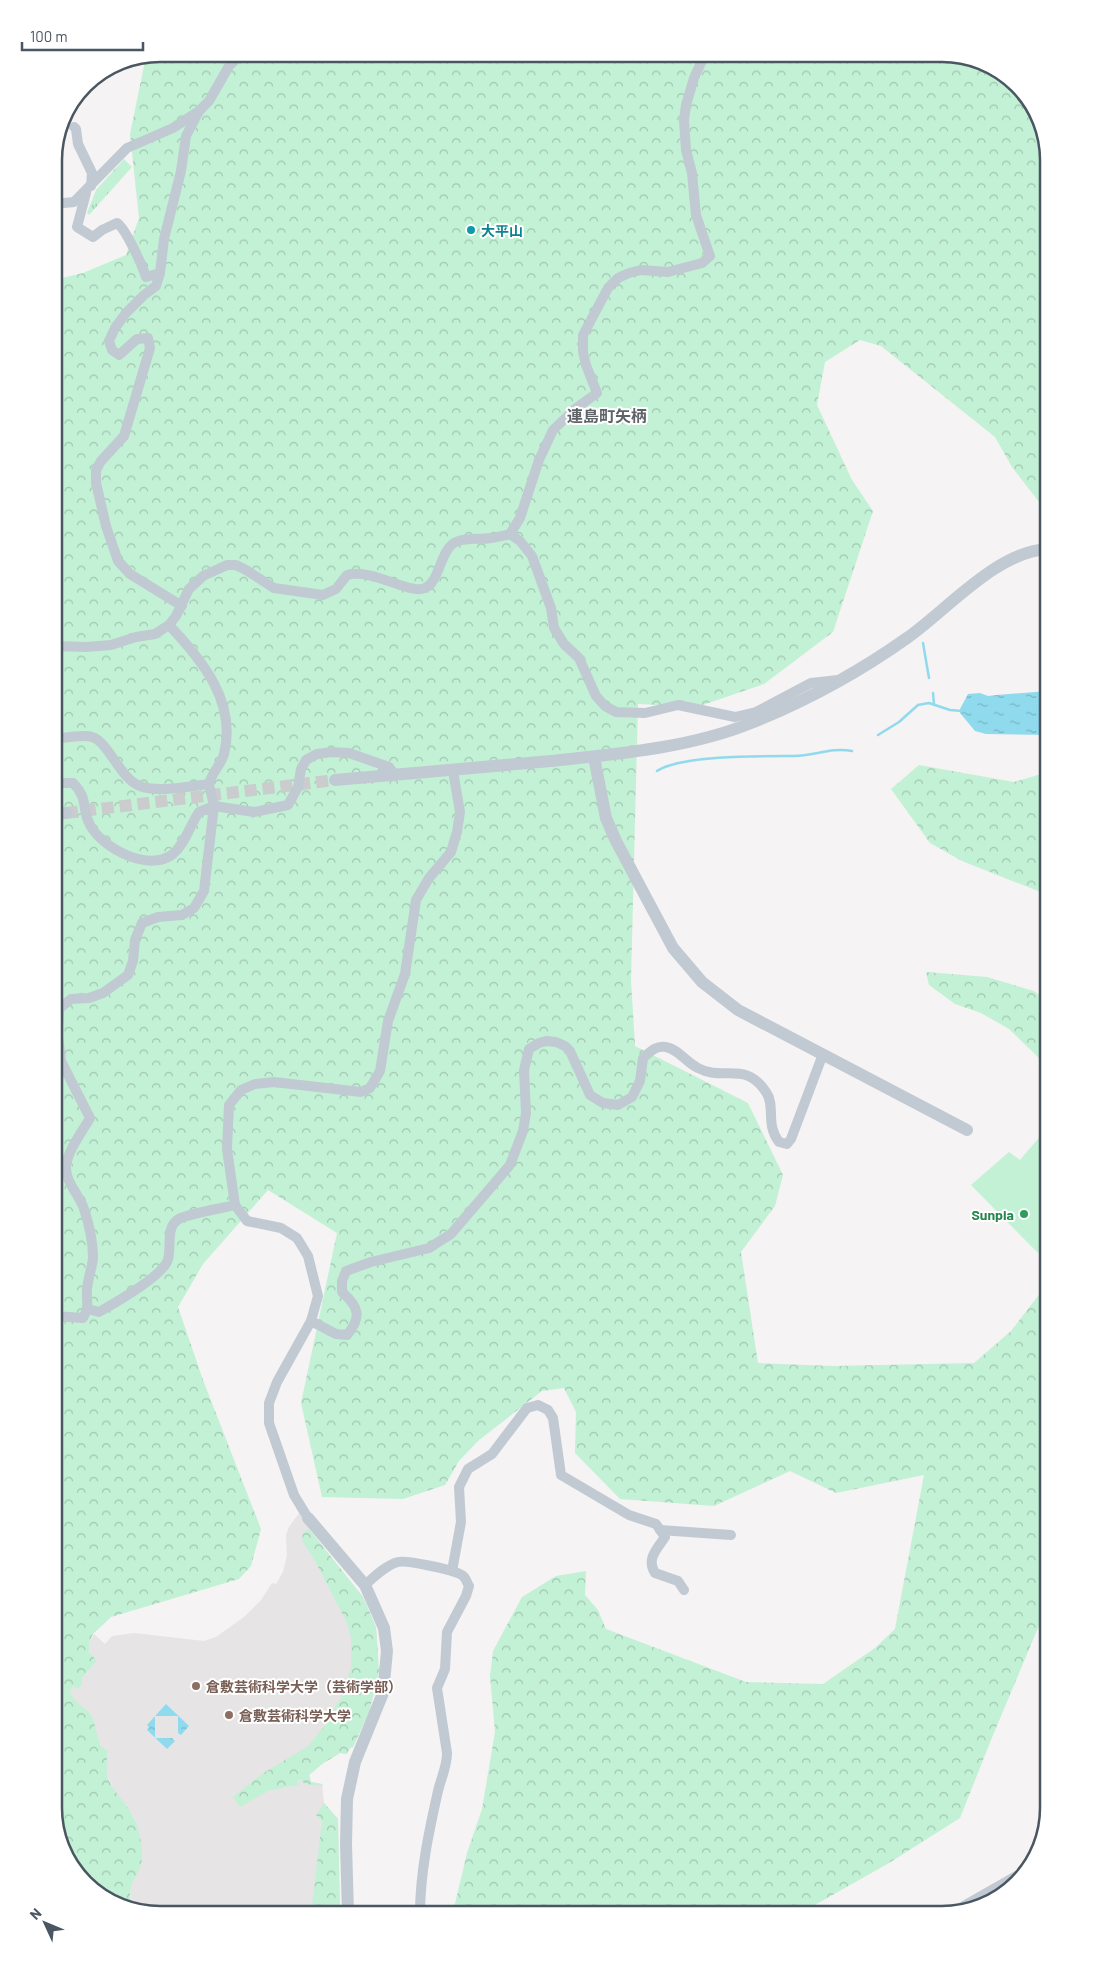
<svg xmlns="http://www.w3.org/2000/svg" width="1102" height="1968" font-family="Barlow,'Noto Sans JP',sans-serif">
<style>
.education{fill:#e6e4e5}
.grass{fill:url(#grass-tufts)}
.forest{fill:url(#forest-crowns)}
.garden{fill:#c3f1d5}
.water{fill:url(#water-ripples)}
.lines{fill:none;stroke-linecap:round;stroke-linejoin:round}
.stream{stroke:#90daee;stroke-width:2.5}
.tertiary-tunnel{stroke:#caccce;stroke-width:12;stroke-dasharray:12 6;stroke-linecap:butt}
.minor{stroke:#c1cad2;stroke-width:10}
.tertiary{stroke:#c1cad2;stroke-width:12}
.culture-dot{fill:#0f9aa8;stroke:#fff;stroke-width:2}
.leisure-dot{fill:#2e9e5b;stroke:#fff;stroke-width:2}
.education-dot{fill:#8d6e63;stroke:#fff;stroke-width:2}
.labels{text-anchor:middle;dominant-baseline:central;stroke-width:4;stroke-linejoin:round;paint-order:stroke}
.culture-label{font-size:14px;font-weight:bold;fill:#0d838f;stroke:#fff;text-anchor:start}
.leisure-label{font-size:14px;font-weight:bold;fill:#27864d;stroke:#fff;text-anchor:end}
.education-label{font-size:14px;font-weight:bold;fill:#785e54;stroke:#fff;text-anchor:start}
.quarter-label{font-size:16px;font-weight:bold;fill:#5f6368;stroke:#fff}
.rim{fill:none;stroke:#4a5661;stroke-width:2.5}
</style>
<defs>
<pattern id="grass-tufts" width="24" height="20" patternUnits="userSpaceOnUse" patternTransform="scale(1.25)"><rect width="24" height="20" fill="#c3f1d5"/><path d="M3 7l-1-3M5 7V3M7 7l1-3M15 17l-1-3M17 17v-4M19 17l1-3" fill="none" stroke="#a0c6b0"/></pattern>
<pattern id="forest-crowns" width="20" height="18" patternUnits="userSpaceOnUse" patternTransform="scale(1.25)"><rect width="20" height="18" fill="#c3f1d5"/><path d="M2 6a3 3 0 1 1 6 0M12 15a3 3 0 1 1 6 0" fill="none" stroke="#a0c6b0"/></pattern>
<pattern id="water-ripples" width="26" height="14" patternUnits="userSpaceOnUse" patternTransform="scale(1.25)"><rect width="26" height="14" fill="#90daee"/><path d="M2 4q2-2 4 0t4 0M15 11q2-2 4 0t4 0" fill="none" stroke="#78b4c4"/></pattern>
</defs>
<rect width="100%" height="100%" fill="#f5f3f3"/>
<path class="education" d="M299,1513L309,1529L363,1597L376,1627L378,1653L374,1694L369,1712L353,1747L350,1748L347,1754L340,1753L322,1764L309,1775L311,1782L322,1784L324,1803L338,1819L340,1914H154L135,1908L132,1903L130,1889L142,1858L137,1826L134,1817L114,1791L108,1777L106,1767L108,1751L101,1747L95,1731L93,1718L73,1698L70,1693V1687L74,1686L78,1689L82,1678L97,1661L89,1652V1643L94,1634L105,1644L112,1636L134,1633L204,1641L216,1637L244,1617L261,1600L272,1583L276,1584L283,1572L287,1555L286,1535L289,1527Z"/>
<path class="grass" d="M124,159L132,167L89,215L87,213L96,190Z"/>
<g class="forest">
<path d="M160,54H949L1001,72L1040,119L1048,160V508L1043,507L1012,467L995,437L881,346L860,340L825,362L817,405L852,480L873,511L833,632L764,684L697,707L638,704L631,980L635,1046L748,1103L783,1175L775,1206L741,1252L758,1363L833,1366L974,1363L1011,1331L1048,1283V1604L991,1740L960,1818L889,1863L799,1914H457L454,1908L467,1853L482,1809L495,1732L490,1676L493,1651L522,1597L556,1576L586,1571L585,1595L598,1610L606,1629L746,1682L823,1684L875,1648L895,1629L924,1475L836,1493L790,1471L714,1506L620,1499L575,1453L576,1412L564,1388L542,1391L478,1441L459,1461L445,1485L403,1499L322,1497L301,1403L337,1233L268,1190L203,1264L178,1307L203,1380L261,1529L251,1566L239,1579L111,1617L93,1634L89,1643V1652L97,1661L82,1678V1685L78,1689L72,1686L70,1693C75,1702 85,1708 92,1716C94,1720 98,1740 101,1746L108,1751C102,1788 117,1788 133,1816C139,1826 142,1845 142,1857C142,1876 121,1886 135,1908L101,1896L62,1849L54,1808V280L83,273L126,255L139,218L130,134L145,61L149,56Z"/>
<path d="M919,765L1014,782L1048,772V895L962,861L930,843L891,789Z"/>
<path d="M926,972L987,977L1034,991L1048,1002V1059L1042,1061L1009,1029L981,1013L955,1004L929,985Z"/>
<path d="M309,1529L363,1597L376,1627L379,1671L369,1712L353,1747L350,1748L347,1754L340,1753L322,1764L309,1775L311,1782L322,1784L323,1786L305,1784L300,1779L297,1782L299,1785L270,1790L240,1807L233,1797L262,1774L308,1746L326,1724L341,1697L351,1668V1638L347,1623L313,1557L302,1541L303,1533Z"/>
<path d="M324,1803L338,1819L340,1914H311L322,1821L316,1815Z"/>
</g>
<path class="garden" d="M1048,1127V1243L1038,1253L971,1185L1009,1152L1020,1160Z"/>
<g class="water">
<path d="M1048,691V735L986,734L975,731L960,713V709L968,694L980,693L988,696L997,695Z"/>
<path d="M166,1704L189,1726L181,1735L178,1733V1716H155V1738H172L175,1741L167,1749L147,1730L149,1727L147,1725Z"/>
</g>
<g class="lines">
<g class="stream">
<path d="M923,643L929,678"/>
<path d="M933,693L934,704"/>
<path d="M878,735L899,722L918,705L929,703L950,710L962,711"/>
<path d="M657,771C681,755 763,756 794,756C814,756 831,747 852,751"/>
</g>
<path class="tertiary-tunnel" d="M66,813L335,780"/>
<g class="minor">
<path d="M74,127L76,129L78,144L92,173L91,186"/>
<path d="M86,193L77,227L93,237L102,230L117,223C126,229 142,265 146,277L160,273"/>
<path d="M54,204L74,202L127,148L173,128L199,111L209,101L229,66L241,54"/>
<path d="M510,534L520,541L532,556L551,608L554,628L564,644L579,658L596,696L605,706L616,712L645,713L678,705L735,717L756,712L811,683L838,680"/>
<path d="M182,606L130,574L118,561L106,526L96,483V470L101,461L124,436L150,348L148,338L137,339L119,355L112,350L109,341L115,328L126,313L144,295L156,286L160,273L164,239L181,171L186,136L199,111"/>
<path d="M169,625C202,660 237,702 224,754C221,765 212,772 209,784"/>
<path d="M54,646L86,647L111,645L136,637L155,634L169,625L176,616L189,589L203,576L227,565H236L246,570L274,588L323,595L336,589L347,575C374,568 408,595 425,588C440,582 440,549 456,542C467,537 480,540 491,538C497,537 503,536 510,534L520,518L539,460L553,430L575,409L597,393L586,365L583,352V335L608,288L618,278L629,273L641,270L668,272L702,263L710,256L696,215L692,173L686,150L684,120L686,105L694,78L705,54"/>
<path d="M54,783H73C89,799 81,808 90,825C102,848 149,873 173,854C185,844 190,825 199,812L214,806L254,812L288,805L298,787L301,769L306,760L317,754L332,752L349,753L389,767L395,775"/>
<path d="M88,1309L99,1312C115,1303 159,1278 167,1262C173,1250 164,1227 179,1219C187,1214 223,1208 235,1205"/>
<path d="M54,1316L83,1318C90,1306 86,1302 87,1289C88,1278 92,1268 93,1258C93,1242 89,1224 84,1209C79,1194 65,1182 66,1166C68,1150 82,1132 90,1118L61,1061L58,1036L59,1009L71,999L89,998L103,993L128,975L133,961L135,940L142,923L158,917L182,915L194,908L204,891L214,806L209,784C190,786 158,793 140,786C119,778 109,742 92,737C84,734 63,738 54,739"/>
<path d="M311,1321L336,1334L347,1335C362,1317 359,1307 342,1292V1281L346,1271L371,1262L429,1248L451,1234L510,1165L523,1131L526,1113L524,1070L529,1049L539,1043L546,1041L556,1042L565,1046L570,1051L590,1095L603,1103L618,1105L632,1097L640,1081L643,1058C650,1052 656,1045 666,1047C678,1049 687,1063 698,1068C723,1082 745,1060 766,1092C776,1106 765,1124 779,1142L787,1144L791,1139L823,1054"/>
<path d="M308,1518L294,1495L269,1423V1403L277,1382L311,1321L318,1296L308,1256L297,1238L281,1228L247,1221L235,1205L227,1149L229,1105L241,1090L255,1084L274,1082L361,1092L370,1088L380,1071L388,1021L405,974L416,900L429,878L451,852L457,832L460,812L453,771"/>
<path d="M660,1530L731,1535"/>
<path d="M452,1571L461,1522L459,1487L468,1469L492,1454L527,1408L538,1405L548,1410L553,1418L561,1475L629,1515L656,1524L665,1537C657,1549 646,1559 655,1573L678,1581L684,1590"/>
<path d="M365,1585C374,1577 386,1565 398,1562C406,1560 457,1570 463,1576C466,1578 467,1583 469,1586L466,1596L447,1632L445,1669L437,1688L447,1753C447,1767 441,1778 438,1791C429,1831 420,1873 420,1914"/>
<path d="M953,1912L1025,1871"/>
</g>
<g class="tertiary">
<path d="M594,757L606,818L616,841L673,948L702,982L738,1010L967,1130"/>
<path d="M335,780C407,774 479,768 551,761C616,754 690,748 751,723C806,701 859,672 907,638C947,610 997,551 1048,549"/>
<path d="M54,814L66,813"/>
<path d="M308,1518L365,1585L384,1628L387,1651L383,1693L355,1762L347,1799L346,1844L348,1914"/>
</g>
</g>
<circle class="culture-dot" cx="471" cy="230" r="5"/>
<circle class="leisure-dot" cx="1024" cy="1214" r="5"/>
<g class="education-dot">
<circle cx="196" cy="1686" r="5"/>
<circle cx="229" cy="1715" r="5"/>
</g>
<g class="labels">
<g class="culture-label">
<text x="481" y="230">大平山</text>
</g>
<g class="leisure-label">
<text x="1014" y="1214">Sunpia</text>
</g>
<g class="education-label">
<text x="206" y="1686">倉敷芸術科学大学（芸術学部）</text>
<text x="239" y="1715">倉敷芸術科学大学</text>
</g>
<g class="quarter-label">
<text x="607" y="415">連島町矢柄</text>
</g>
</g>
<path d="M0 0H1102V1968H0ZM160 62H942A98 98 0 0 1 1040 160V1808A98 98 0 0 1 942 1906H160A98 98 0 0 1 62 1808V160A98 98 0 0 1 160 62Z" fill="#fff" fill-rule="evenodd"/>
<path class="rim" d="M160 62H942A98 98 0 0 1 1040 160V1808A98 98 0 0 1 942 1906H160A98 98 0 0 1 62 1808V160A98 98 0 0 1 160 62Z"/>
<g transform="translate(45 1923) rotate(314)" stroke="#ffffff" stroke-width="4" paint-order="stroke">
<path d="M0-4L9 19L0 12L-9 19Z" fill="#4a5661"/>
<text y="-8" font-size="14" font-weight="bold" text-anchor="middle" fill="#4a5661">N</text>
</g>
<path d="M22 42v8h121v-8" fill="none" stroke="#4a5661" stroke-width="2.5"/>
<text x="30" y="42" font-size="15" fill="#4a5661" stroke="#ffffff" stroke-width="4" paint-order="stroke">100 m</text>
</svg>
